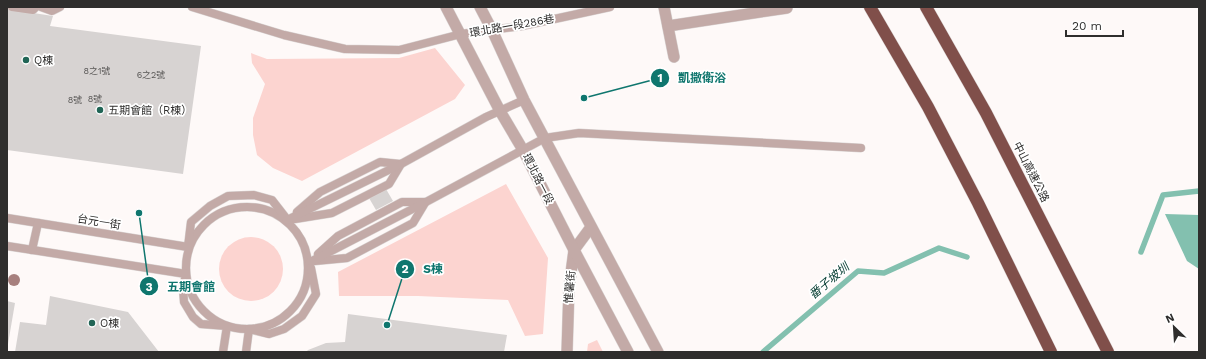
<svg xmlns="http://www.w3.org/2000/svg" width="1206" height="359" font-family="'Work Sans','Noto Sans TC',sans-serif">
<style>
.green{fill:#fcd4d0}
.water{fill:#83c0af}
.lines{fill:none;stroke-linecap:round;stroke-linejoin:round}
.stream{stroke:#83c0af;stroke-width:5.5}
.building{fill:#d7d3d2}
.service-casing{stroke:#d9d4d3;stroke-width:9}
.minor-casing{stroke:#d9d4d3;stroke-width:12}
.tertiary-casing{stroke:#d9d4d3;stroke-width:12}
.motorway-casing{stroke:#d9d4d3;stroke-width:13}
.service{stroke:#c3aaa7;stroke-width:8}
.minor{stroke:#c3aaa7;stroke-width:11}
.tertiary{stroke:#c3aaa7;stroke-width:11}
.motorway{stroke:#804f4a;stroke-width:12}
.tree{fill:#a7807e}
.poi-dot{fill:#216556;stroke:#fff;stroke-width:1.5}
.labels{text-anchor:middle;dominant-baseline:central;stroke-width:3.5;stroke-linejoin:round;paint-order:stroke}
.number-label{font-size:9px;fill:#595756}
.street-label{font-size:11px;fill:#2f2e2d;stroke:#fff}
.poi-label{font-size:11px;fill:#2f2e2d;stroke:#fff;text-anchor:start}
.water-label{font-size:12px;font-style:italic;fill:#0c4237;stroke:#fff}
.leader{fill:none;stroke:#0f766e;stroke-width:1.5}
.callout-dot{fill:#0f766e;stroke:#fff;stroke-width:1.5}
.mark-label{font-size:12px;text-anchor:middle;font-weight:bold;fill:#fff}
.callout-label{font-size:12px;text-anchor:middle;font-weight:bold;fill:#0f766e;stroke:#fff;stroke-width:3.5;stroke-linejoin:round;paint-order:stroke}
</style>
<rect width="100%" height="100%" fill="#fef9f8"/>
<g class="green">
<path d="M435,48L465,85L455,99L302,181L273,168L257,155L253,135V118L265,84L252,63L251,53L267,59L399,58Z"/>
<path d="M506,184L548,258L543,334L525,336L508,300L418,296H339L338,272Z"/>
<circle cx="251" cy="269" r="32"/>
<path d="M597,340L603,352H587L588,344Z"/>
</g>
<path class="water" d="M1165,214L1199,215V269L1187,261Z"/>
<g class="lines">
<g class="stream">
<path d="M1141,252L1163,195L1199,191"/>
<path d="M763,352L858,271L884,273L939,248L967,257"/>
</g>
</g>
<g class="building">
<path d="M7,9L53,16L50,26L201,46L183,174L7,150Z"/>
<path d="M386,189L393,201L376,210L369,198Z"/>
<path d="M50,296L128,312L159,352H15L20,322L46,325Z"/>
<path d="M7,301L15,303L8,344H7Z"/>
<path d="M348,314L507,335L504,352H306L308,350L326,343L345,342Z"/>
</g>
<g class="lines">
<defs>
<g id="service">
<path d="M12,7L33,10L36,7"/>
<path d="M41,7L52,11L60,7"/>
<path d="M192,7L284,35L345,49L399,50L461,34L522,26L610,7"/>
<circle cx="247" cy="268" r="61"/>
<path d="M297,212L320,192L380,162L400,164"/>
<path d="M7,218L188,247L191,222L210,206L228,196L254,195L272,200L286,218"/>
<path d="M295,219L332,213L389,184L401,164"/>
<path d="M287,220L401,164L486,117L524,100"/>
<path d="M7,246L186,274L183,288L184,302L193,317L201,324L227,326L223,352"/>
<path d="M32,250L38,223"/>
<path d="M318,254L338,236L402,202H425"/>
<path d="M315,261L347,258L396,232L413,223L425,203"/>
<path d="M310,262L426,202L545,138L579,133L861,148"/>
<path d="M246,352L249,329L269,334L284,329L302,316L316,294L311,268"/>
</g>
<g id="minor">
<path d="M664,7L674,57"/>
<path d="M668,26L787,8"/>
<path d="M567,352L569,288L574,250L591,227"/>
</g>
<g id="tertiary">
<path d="M446,7L500,111L523,150L574,250L628,352"/>
<path d="M480,7L492,30L524,100L658,352"/>
</g>
<g id="motorway">
<path d="M870,7L928,107L978,203L1051,352"/>
<path d="M926,7L986,113L1108,352"/>
</g>
</defs>
<use href="#service" class="service-casing"/>
<use href="#minor" class="minor-casing"/>
<use href="#tertiary" class="tertiary-casing"/>
<use href="#motorway" class="motorway-casing"/>
<use href="#service" class="service"/>
<use href="#minor" class="minor"/>
<use href="#tertiary" class="tertiary"/>
<use href="#motorway" class="motorway"/>
</g>
<circle class="tree" cx="14" cy="280" r="6"/>
<g class="poi-dot">
<circle cx="26" cy="60" r="4"/>
<circle cx="100" cy="110" r="4"/>
<circle cx="92" cy="323" r="4"/>
</g>
<g class="labels">
<g class="number-label">
<text x="97" y="71">8之1號</text>
<text x="151" y="75">6之2號</text>
<text x="95" y="99">8號</text>
<text x="75" y="100">8號</text>
</g>
<g class="street-label">
<text transform="translate(512 26) rotate(-10)">環北路一段286巷</text>
<text transform="translate(1031 172) rotate(63)">中山高速公路</text>
<text transform="translate(538 179) rotate(63)">環北路一段</text>
<text transform="translate(99 222) rotate(9)">台元一街</text>
<text transform="translate(570 287) rotate(-85)">惟馨街</text>
</g>
<g class="poi-label">
<text x="34" y="60">Q棟</text>
<text x="108" y="110">五期會館（R棟）</text>
<text x="100" y="323">O棟</text>
</g>
<g class="water-label">
<text transform="translate(829 281) rotate(-40)">番子坡圳</text>
</g>
</g>
<path class="leader" d="M584 98L660 78M387 325L405 269M139 213L149 286"/>
<g class="callout-dot">
<circle cx="584" cy="98" r="4"/>
<circle cx="387" cy="325" r="4"/>
<circle cx="139" cy="213" r="4"/>
<circle cx="660" cy="78" r="10"/>
<circle cx="405" cy="269" r="10"/>
<circle cx="149" cy="286" r="10"/>
</g>
<g class="mark-label">
<text x="660" y="82">1</text>
<text x="405" y="273">2</text>
<text x="149" y="291">3</text>
</g>
<g class="callout-label">
<text x="702" y="82">凱撒衛浴</text>
<text x="433" y="273">S棟</text>
<text x="191" y="291">五期會館</text>
</g>
<rect width="1206" height="359" fill="none" stroke="#2f2e2d" stroke-width="16"/>
<g transform="translate(1174 327) rotate(335)" stroke="#ffffff" stroke-width="3" paint-order="stroke">
<path d="M0-3L7 15L0 10L-7 15Z" fill="#2f2e2d"/>
<text y="-6" font-size="11" font-weight="bold" text-anchor="middle" fill="#2f2e2d">N</text>
</g>
<path d="M1066 30v6h57v-6" fill="none" stroke="#2f2e2d" stroke-width="2"/>
<text x="1072" y="30" font-size="12" fill="#2f2e2d" stroke="#ffffff" stroke-width="3" paint-order="stroke">20 m</text>
</svg>
